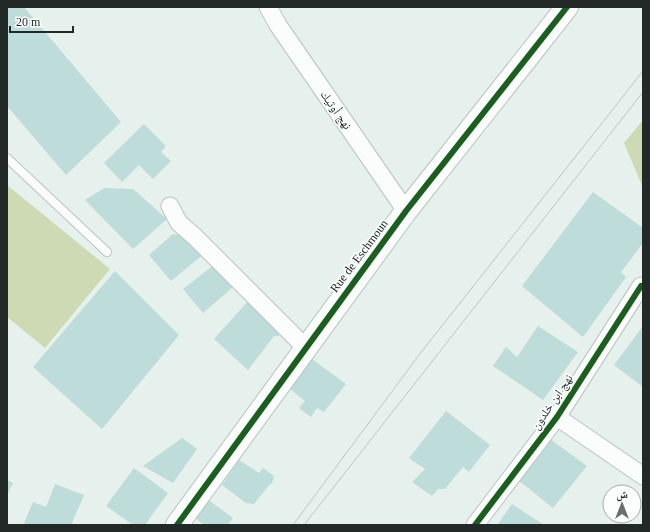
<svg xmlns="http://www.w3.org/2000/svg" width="650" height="532" font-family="'Times New Roman','Noto Naskh Arabic',serif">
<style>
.green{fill:#cedab4}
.building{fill:#bedcda}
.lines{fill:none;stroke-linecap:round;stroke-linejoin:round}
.lane-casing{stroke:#bbc3c0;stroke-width:10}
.street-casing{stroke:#bbc3c0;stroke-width:19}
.secondary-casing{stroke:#bbc3c0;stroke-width:24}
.lane{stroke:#fbfdfc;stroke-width:8}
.street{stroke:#fbfdfc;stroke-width:17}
.secondary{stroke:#fbfdfc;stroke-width:22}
.tram{stroke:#c1c4c2;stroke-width:1}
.cycleway-casing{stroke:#fbfefd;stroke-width:8}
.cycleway{stroke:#1b5e20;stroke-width:6}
.labels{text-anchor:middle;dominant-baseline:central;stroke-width:3.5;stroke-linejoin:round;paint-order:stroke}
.street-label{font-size:12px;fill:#222926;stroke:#fbfefd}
</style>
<rect width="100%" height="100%" fill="#e6f1ed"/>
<g class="green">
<path d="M643,120V188L624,143Z"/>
<path d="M7,185L110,269L45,348L7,317Z"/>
</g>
<g class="building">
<path d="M7,7H24L121,122L66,175L7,106Z"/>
<path d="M144,124L166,146L161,152L171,161L153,179L139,165L122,182L104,163Z"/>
<path d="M104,188L133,189L167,219L133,249L85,200Z"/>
<path d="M593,192L643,228V243L621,272L626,277L583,337L522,286Z"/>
<path d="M173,234L190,237L205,253L171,281L149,255Z"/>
<path d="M215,264L234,286L203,313L183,289Z"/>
<path d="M115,271L179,335L102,429L33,367Z"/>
<path d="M249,300L279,325V336H274L248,370L214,339Z"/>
<path d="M538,326L578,352L543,400L493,366L506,347L517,357Z"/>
<path d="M643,326V387L614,365Z"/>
<path d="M312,359L346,384L324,412L317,408L311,417L299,408L305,401L290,389Z"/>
<path d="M446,411L490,445L469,472L463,467L445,489H438L432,496L412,482L425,469L409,458Z"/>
<path d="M182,438L197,449L173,483L143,466Z"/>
<path d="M550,439L587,466L553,508L517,479Z"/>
<path d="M239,460L259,473L263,468L274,476L272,484H270L254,504L246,503L222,485Z"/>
<path d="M134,468L168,493L145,525H133L106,506Z"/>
<path d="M7,480L13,483L7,495Z"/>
<path d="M55,484L84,495L71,525H23L33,502L46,507Z"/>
<path d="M207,499L233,518L228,525H204L194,517Z"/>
<path d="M512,504L544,525H497Z"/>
</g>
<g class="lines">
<defs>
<path id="lane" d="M7,158L107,252"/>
<g id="street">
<path d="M268,7L278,25L406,211"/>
<path d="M170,206L179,223L194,236L305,347"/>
<path d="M557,417L643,476"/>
<path d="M475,525L557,417L641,286"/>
</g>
<path id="secondary" d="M177,525L406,211L567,7"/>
</defs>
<use href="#lane" class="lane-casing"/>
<use href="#street" class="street-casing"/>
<use href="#secondary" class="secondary-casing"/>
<use href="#lane" class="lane"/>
<use href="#street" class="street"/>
<use href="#secondary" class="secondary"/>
<g class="tram">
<path d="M293,525L419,355L643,71"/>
<path d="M304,525L643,92"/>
</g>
<defs>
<g id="cycleway">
<path d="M177,525L406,211L567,7"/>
<path d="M475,525L557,417L641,286"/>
</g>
</defs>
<use href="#cycleway" class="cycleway-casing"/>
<use href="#cycleway" class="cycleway"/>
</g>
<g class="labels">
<g class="street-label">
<text transform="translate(336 110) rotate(55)">نهج أوتيك</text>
<text transform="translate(359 256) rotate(-53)">Rue de Eschmoun</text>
<text transform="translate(552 402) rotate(-56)">نهج ابن خلدون</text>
</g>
</g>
<rect width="650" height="532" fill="none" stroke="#222926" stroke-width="16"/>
<g transform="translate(622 504)"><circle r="19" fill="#fbfefd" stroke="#a4a9a7"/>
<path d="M0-3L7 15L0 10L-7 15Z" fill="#676f6c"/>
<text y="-6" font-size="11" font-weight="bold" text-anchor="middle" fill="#222926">ش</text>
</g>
<path d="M10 26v6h63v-6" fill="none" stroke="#222926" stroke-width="2"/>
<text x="16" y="26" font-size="12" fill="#222926" stroke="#fbfefd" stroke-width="3" paint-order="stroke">20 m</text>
</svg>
